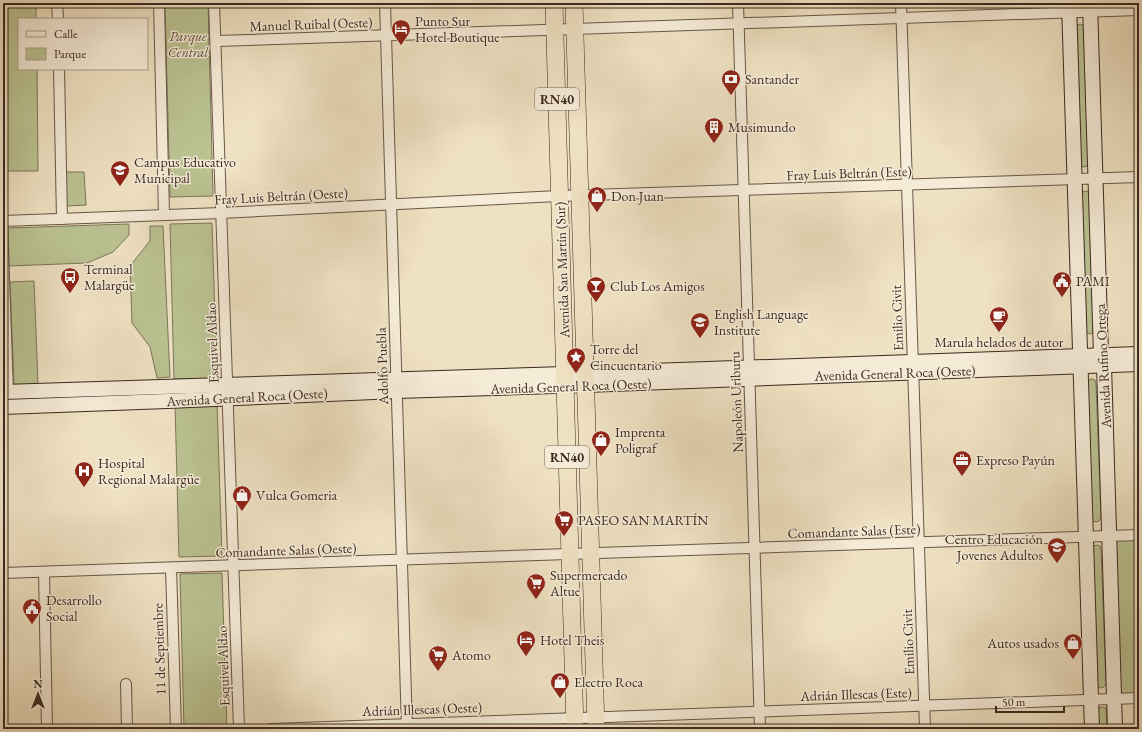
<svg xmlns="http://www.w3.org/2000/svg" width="1142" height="732" font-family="'EB Garamond',serif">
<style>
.green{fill:#bbc393;stroke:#7c7659}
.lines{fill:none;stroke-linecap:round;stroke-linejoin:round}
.minor-casing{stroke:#695648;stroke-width:12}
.secondary-casing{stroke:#3c281f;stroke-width:16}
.trunk-casing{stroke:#3c281f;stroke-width:18}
.minor{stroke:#f5ecd8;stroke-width:10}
.secondary{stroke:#f5ecd8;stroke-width:14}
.trunk{stroke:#efe2c3;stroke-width:17}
.labels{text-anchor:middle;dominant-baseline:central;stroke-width:3;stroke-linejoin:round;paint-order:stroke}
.shield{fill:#f5ecd8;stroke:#746356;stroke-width:1}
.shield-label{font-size:13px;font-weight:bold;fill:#3c281f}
.poi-label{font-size:14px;fill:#3c281f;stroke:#f5ecd8;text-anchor:start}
.street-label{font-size:14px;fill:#3c281f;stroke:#f5ecd8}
.park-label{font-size:14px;font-style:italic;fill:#5c4f3c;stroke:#f5ecd8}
</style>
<rect width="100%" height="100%" fill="#efe2c3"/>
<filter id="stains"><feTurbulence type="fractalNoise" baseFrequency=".005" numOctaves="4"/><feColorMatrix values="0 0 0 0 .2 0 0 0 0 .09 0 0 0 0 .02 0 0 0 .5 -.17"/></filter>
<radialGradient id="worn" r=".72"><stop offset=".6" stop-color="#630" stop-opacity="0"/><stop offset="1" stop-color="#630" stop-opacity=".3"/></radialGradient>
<g class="green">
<path d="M3,3H36V19H19V69H37L38,171H3Z"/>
<path d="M165,3H208L213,196L170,197Z"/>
<path d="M1080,24L1083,25L1084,28L1089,162L1087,166L1084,167L1081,166L1077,25Z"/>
<path d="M64,172H84L86,205L66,206Z"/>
<path d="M1086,191L1089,192L1090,196L1095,330L1093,333L1090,334L1087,333L1085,329L1081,195L1082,192Z"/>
<path d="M212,223L217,378L174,379L170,224Z"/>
<path d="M129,224V235L113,252L87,263L9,266L8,228Z"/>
<path d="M150,226H163L170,377L157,378L150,347L132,323L130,266L150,241Z"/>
<path d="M34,281L38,384L14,385L10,282Z"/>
<path d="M1092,379L1095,380L1096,384L1101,518L1099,521L1096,522L1093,521L1092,517L1087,384L1088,380Z"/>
<path d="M217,403L222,556L179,557L175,404Z"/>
<path d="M1139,535V698L1114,699L1109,537Z"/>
<path d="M1097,545L1100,546L1101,550L1106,684L1104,687L1101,688L1098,687L1097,683L1092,549L1093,546Z"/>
<path d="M222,573L227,729H184L180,574Z"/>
<path d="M1102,707L1106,708L1107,729H1098V712L1099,708Z"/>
</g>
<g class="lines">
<defs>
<g id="minor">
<path d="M57,3L58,19"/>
<path d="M159,3L164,215"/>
<path d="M214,3L239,729"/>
<path d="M385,3L407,729"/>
<path d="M738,3L760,729"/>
<path d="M901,3L925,729"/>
<path d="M216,41L1139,10"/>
<path d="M59,69L62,219"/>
<path d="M3,221L221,213L559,196L1139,177"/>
<path d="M3,249L8,392"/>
<path d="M171,568L176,729"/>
<path d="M44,572L47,729"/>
<path d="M3,573L1139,535"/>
<path d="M126,684L127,729"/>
<path d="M271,729L1139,698"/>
</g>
<g id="secondary">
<path d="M1069,3L1092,729"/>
<path d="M1090,3L1101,355L1104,365L1115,729"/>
<path d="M3,392L565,374L1139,354"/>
<path d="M3,407L167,401L397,391L586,385L1139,364"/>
</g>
<g id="trunk">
<path d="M554,3L575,729"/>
<path d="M574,3L596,729"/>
</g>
</defs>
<use href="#minor" class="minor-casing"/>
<use href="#secondary" class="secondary-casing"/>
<use href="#trunk" class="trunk-casing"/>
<use href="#minor" class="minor"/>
<use href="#secondary" class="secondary"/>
<use href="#trunk" class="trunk"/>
</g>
<defs>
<symbol id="hotel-pin" viewBox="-11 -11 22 30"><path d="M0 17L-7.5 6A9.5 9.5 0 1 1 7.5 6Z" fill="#8f2418" stroke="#f5ecd8"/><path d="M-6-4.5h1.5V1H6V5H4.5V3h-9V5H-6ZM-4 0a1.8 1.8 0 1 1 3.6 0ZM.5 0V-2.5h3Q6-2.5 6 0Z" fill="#fff"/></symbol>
<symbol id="bank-pin" viewBox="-11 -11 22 30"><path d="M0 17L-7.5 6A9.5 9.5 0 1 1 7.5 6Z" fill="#8f2418" stroke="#f5ecd8"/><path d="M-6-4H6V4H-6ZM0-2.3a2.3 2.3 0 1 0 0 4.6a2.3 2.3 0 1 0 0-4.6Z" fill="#fff"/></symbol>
<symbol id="building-pin" viewBox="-11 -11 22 30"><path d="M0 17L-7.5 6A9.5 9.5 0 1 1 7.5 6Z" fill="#8f2418" stroke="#f5ecd8"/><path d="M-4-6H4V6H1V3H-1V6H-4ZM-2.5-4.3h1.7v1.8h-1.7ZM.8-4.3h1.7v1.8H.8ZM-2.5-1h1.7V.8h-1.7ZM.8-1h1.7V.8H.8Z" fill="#fff"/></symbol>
<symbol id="university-pin" viewBox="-11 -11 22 30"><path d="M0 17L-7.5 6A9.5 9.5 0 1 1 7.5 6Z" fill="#8f2418" stroke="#f5ecd8"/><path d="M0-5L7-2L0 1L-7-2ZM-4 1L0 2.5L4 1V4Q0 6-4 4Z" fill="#fff"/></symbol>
<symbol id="shop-pin" viewBox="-11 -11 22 30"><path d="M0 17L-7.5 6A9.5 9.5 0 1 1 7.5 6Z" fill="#8f2418" stroke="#f5ecd8"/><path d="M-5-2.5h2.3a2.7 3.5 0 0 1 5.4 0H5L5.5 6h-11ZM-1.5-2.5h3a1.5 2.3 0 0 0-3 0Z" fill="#fff"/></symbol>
<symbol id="bus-pin" viewBox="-11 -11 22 30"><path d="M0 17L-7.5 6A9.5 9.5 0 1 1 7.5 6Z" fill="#8f2418" stroke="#f5ecd8"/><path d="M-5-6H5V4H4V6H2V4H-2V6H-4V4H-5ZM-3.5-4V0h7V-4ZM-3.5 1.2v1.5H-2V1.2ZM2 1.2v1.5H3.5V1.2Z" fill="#fff"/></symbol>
<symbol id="civic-pin" viewBox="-11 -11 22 30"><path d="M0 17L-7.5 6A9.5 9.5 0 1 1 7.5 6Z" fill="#8f2418" stroke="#f5ecd8"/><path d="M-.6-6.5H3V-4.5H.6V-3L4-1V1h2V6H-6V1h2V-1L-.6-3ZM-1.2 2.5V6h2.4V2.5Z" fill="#fff"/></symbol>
<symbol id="bar-pin" viewBox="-11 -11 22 30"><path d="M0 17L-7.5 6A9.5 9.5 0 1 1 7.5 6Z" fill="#8f2418" stroke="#f5ecd8"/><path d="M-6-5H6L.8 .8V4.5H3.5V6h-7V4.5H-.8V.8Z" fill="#fff"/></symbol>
<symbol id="cafe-pin" viewBox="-11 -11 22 30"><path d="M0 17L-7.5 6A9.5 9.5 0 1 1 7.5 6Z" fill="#8f2418" stroke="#f5ecd8"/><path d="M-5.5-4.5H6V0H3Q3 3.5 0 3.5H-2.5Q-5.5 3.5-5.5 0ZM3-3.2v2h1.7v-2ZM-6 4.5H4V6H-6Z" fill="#fff"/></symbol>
<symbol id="school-pin" viewBox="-11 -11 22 30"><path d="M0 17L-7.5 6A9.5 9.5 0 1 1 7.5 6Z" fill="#8f2418" stroke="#f5ecd8"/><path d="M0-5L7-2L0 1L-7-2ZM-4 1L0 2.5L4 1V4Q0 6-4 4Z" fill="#fff"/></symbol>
<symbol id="sight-pin" viewBox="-11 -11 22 30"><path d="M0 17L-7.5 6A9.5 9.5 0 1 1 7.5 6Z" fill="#8f2418" stroke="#f5ecd8"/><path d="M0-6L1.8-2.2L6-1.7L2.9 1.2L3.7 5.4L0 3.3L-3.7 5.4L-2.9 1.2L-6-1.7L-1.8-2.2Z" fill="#fff"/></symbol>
<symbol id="office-pin" viewBox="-11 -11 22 30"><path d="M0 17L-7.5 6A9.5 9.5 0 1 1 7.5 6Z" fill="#8f2418" stroke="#f5ecd8"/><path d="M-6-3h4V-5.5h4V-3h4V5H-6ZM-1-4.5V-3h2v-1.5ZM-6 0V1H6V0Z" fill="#fff"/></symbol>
<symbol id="hospital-pin" viewBox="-11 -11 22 30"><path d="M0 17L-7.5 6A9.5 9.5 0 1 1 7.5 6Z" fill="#8f2418" stroke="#f5ecd8"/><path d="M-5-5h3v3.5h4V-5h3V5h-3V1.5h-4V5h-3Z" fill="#fff"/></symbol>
<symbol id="supermarket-pin" viewBox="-11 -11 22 30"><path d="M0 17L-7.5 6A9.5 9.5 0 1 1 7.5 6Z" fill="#8f2418" stroke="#f5ecd8"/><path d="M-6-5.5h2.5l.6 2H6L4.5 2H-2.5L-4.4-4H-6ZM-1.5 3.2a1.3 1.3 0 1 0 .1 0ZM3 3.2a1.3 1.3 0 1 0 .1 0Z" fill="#fff"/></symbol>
</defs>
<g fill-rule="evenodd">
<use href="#hotel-pin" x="390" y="18" width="22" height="30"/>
<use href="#bank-pin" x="720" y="68" width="22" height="30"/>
<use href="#building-pin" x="703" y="116" width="22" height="30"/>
<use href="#university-pin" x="109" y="159" width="22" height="30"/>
<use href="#shop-pin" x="586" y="185" width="22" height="30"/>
<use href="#bus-pin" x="59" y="266" width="22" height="30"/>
<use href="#civic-pin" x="1051" y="270" width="22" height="30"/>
<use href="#bar-pin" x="585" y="275" width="22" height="30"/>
<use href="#cafe-pin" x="988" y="305" width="22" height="30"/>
<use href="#school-pin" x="689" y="311" width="22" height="30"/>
<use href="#sight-pin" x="565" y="346" width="22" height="30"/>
<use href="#shop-pin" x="590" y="429" width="22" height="30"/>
<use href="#office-pin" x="951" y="449" width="22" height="30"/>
<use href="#hospital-pin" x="73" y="460" width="22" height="30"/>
<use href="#shop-pin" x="231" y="484" width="22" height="30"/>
<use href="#supermarket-pin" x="553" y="509" width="22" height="30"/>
<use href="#university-pin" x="1046" y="536" width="22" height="30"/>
<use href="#supermarket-pin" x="525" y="572" width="22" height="30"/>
<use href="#civic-pin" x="21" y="597" width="22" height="30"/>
<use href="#hotel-pin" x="515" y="629" width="22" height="30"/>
<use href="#shop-pin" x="1062" y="632" width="22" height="30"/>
<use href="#supermarket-pin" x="427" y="644" width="22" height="30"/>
<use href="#shop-pin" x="549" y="671" width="22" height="30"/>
</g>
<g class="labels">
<g class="shield">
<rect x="535" y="88" width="44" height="22" rx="3"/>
<rect x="545" y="446" width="44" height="22" rx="3"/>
</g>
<g class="shield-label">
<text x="557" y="99">RN40</text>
<text x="567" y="457">RN40</text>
</g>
<g class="poi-label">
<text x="415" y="21">Punto Sur<tspan x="415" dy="16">Hotel Boutique</tspan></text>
<text x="745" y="79">Santander</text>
<text x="728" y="127">Musimundo</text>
<text x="134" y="162">Campus Educativo<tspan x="134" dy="16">Municipal</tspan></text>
<text x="611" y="196">Don Juan</text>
<text x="84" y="269">Terminal<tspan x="84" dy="16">Malargüe</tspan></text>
<text x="1076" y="281">PAMI</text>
<text x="610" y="286">Club Los Amigos</text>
<text x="714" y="314">English Language<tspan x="714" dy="16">Institute</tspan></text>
<text x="999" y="342" text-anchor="middle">Marula helados de autor</text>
<text x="590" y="349">Torre del<tspan x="590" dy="16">Cincuentario</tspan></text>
<text x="615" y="432">Imprenta<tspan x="615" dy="16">Poligraf</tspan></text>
<text x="976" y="460">Expreso Payún</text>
<text x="98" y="463">Hospital<tspan x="98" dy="16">Regional Malargüe</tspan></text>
<text x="256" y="495">Vulca Gomeria</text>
<text x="578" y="520">PASEO SAN MARTÍN</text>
<text x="1043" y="539" text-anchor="end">Centro Educación<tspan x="1043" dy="16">Jovenes Adultos</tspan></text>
<text x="550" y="575">Supermercado<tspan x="550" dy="16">Altue</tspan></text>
<text x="46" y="600">Desarrollo<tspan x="46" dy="16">Social</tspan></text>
<text x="540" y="640">Hotel Theis</text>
<text x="1059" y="643" text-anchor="end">Autos usados</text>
<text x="452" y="655">Atomo</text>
<text x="574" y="682">Electro Roca</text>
</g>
<g class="street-label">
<text transform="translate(311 24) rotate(-2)">Manuel Ruibal (Oeste)</text>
<text transform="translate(849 173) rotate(-2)">Fray Luis Beltrán (Este)</text>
<text transform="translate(281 196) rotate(-3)">Fray Luis Beltrán (Oeste)</text>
<text transform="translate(562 270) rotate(-92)">Avenida San Martín (Sur)</text>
<text transform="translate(897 318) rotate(-92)">Emilio Civit</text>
<text transform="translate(212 343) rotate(-92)">Esquivel Aldao</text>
<text transform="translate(382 366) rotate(-92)">Adolfo Puebla</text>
<text transform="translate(1103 366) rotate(-93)">Avenida Rufino Ortega</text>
<text transform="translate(895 373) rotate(-2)">Avenida General Roca (Oeste)</text>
<text transform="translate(571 386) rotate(-2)">Avenida General Roca (Oeste)</text>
<text transform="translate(247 397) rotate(-3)">Avenida General Roca (Oeste)</text>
<text transform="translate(736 402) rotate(-92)">Napoleón Uriburu</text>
<text transform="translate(854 531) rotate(-2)">Comandante Salas (Este)</text>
<text transform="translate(286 550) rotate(-2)">Comandante Salas (Oeste)</text>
<text transform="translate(908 642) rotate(-92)">Emilio Civit</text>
<text transform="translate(159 649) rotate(-92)">11 de Septiembre</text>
<text transform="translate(223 666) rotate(-92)">Esquivel Aldao</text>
<text transform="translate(856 694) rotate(-2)">Adrián Illescas (Este)</text>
<text transform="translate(422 709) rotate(-2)">Adrián Illescas (Oeste)</text>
</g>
<g class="park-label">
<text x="188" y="36">Parque<tspan x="188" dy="16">Central</tspan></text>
</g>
</g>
<rect width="1142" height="732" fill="none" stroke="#efe2c3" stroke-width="16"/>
<rect x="4" y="4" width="1134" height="724" fill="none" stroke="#3c281f" stroke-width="2"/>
<rect x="8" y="8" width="1126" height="716" fill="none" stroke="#3c281f"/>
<rect x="18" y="18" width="130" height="52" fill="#f5ecd8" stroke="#ab9e8e"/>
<rect x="26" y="31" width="20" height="6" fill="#f5ecd8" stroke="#ab9e8e"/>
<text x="54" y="38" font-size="12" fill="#3c281f">Calle</text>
<rect x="26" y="48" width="20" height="12" fill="#bbc393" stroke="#ab9e8e"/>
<text x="54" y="58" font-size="12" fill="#3c281f">Parque</text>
<g transform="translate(38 694)" stroke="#f5ecd8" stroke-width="3" paint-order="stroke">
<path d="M0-3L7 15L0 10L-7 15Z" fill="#3c281f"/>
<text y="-6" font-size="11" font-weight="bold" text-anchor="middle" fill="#3c281f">N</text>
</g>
<path d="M996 706v6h68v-6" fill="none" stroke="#3c281f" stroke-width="2"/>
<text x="1002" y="706" font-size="12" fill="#3c281f" stroke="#f5ecd8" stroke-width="3" paint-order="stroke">50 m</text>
<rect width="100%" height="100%" filter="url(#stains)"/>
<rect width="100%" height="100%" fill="url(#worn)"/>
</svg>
